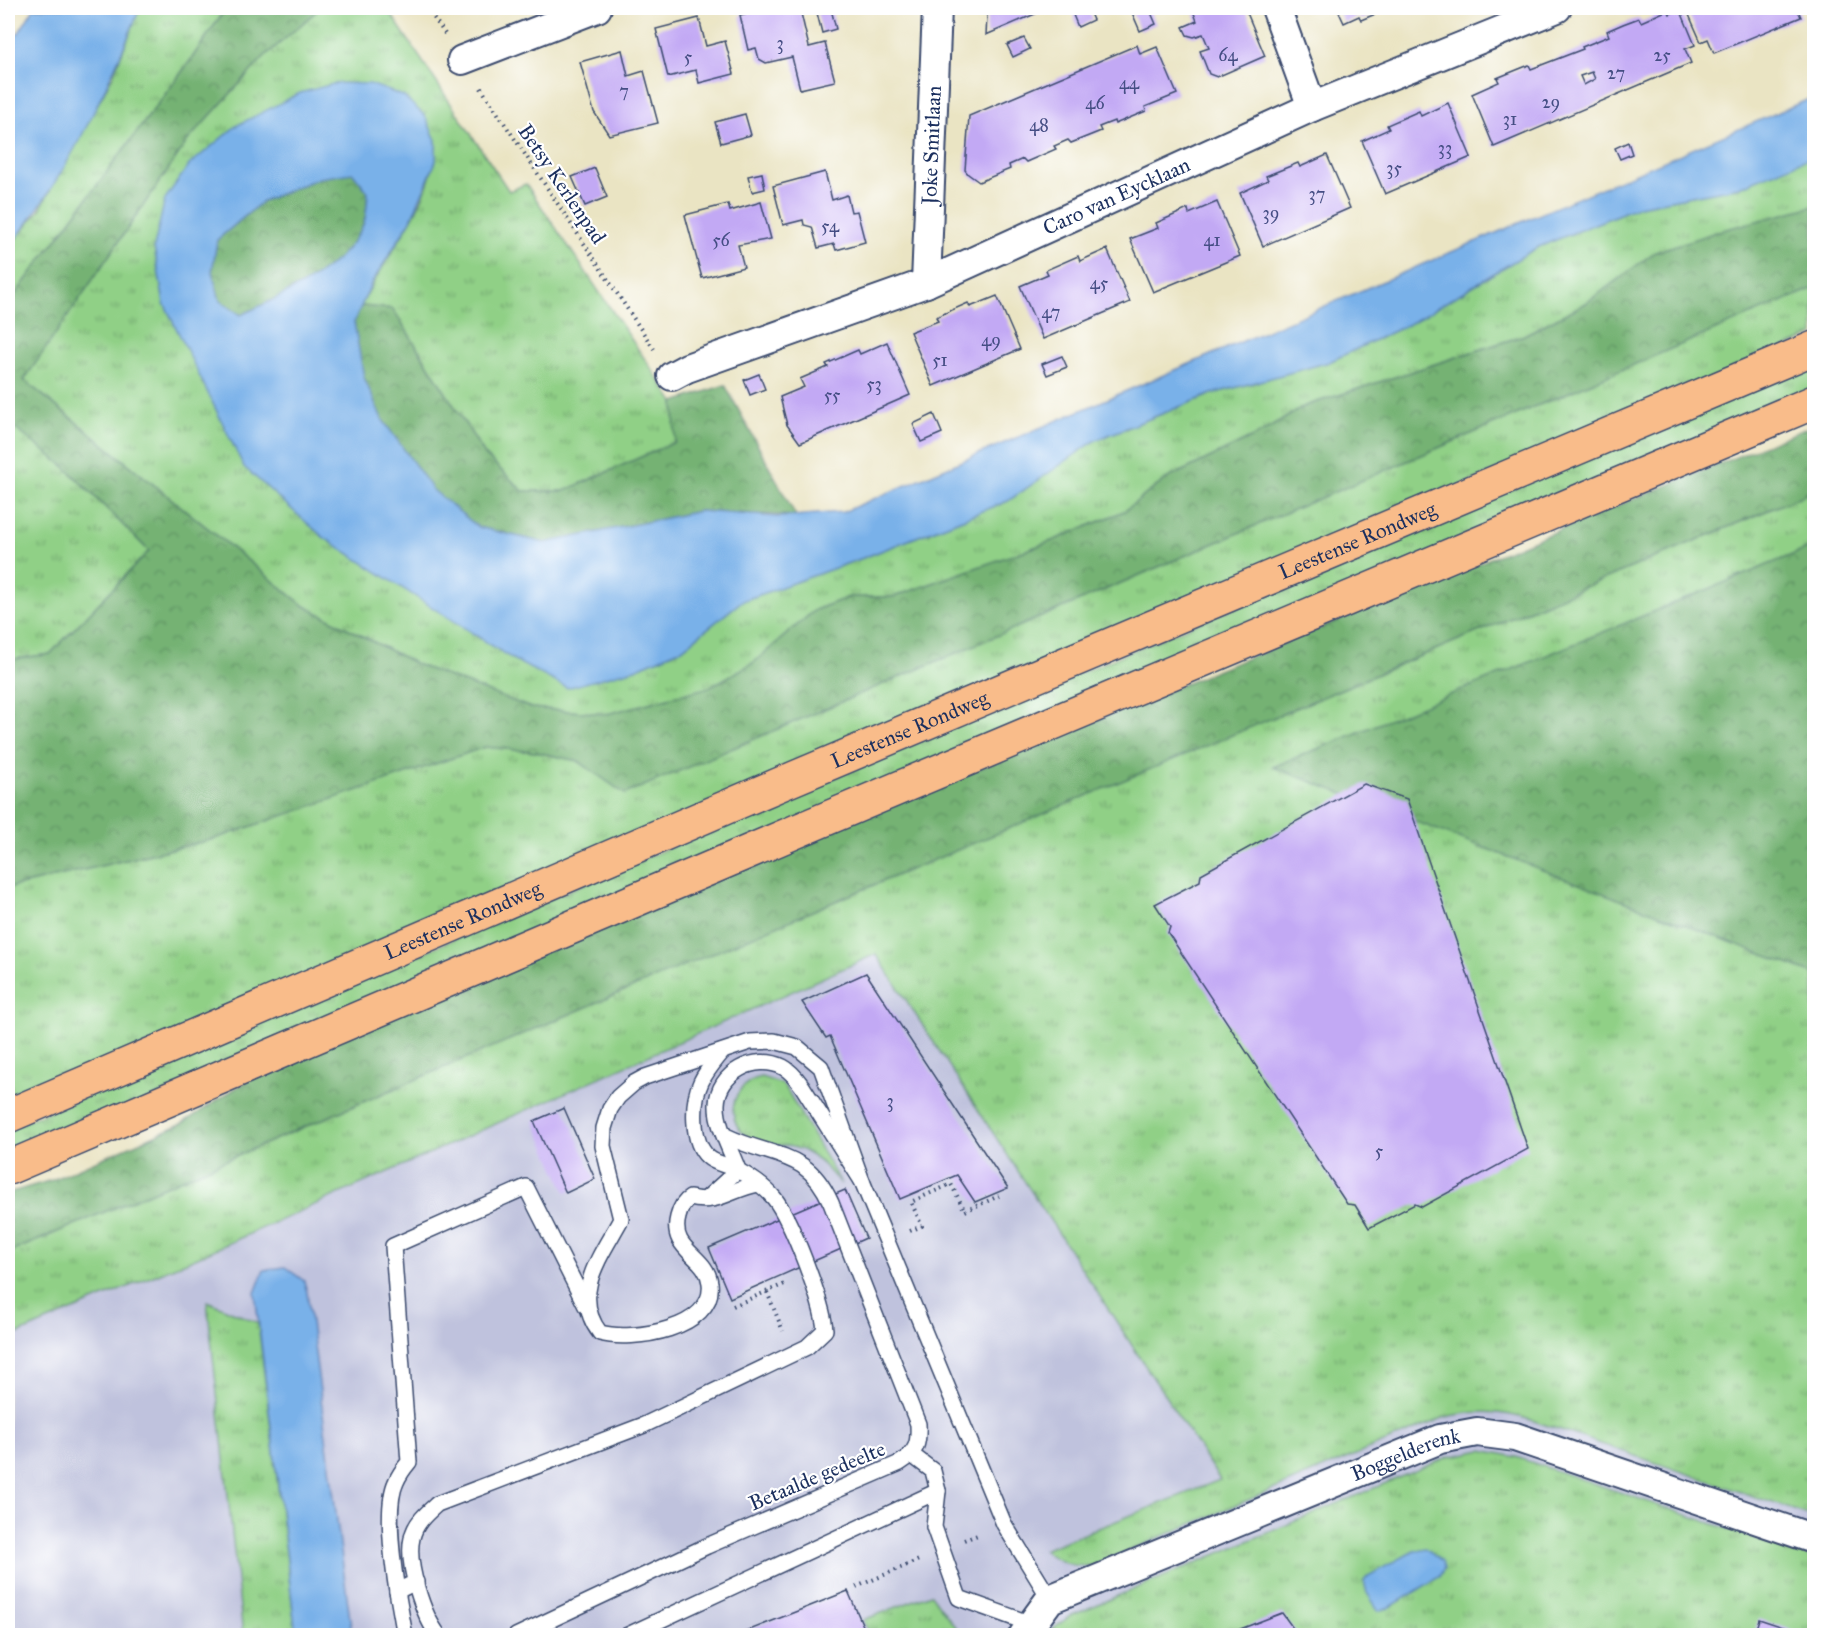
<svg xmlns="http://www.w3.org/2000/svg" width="1822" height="1643" font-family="'IM FELL Great Primer',serif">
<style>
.industrial{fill:#bfc2dd}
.grass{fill:url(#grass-tufts);stroke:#568072;stroke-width:1.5}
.forest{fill:url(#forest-crowns);stroke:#487068;stroke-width:1.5}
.water{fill:#79b1e9;stroke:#4a70a4;stroke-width:1.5;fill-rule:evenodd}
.building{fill:#c2a9f4;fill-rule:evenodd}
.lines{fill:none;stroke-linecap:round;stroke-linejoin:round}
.lane-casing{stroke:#3a4a6d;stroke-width:18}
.street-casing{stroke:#3a4a6d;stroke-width:32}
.primary-casing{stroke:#3a4a6d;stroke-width:36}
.path{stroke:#3a4a6d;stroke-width:4;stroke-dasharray:1.5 4.5;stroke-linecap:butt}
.lane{stroke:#fff;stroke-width:15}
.street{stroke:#fff;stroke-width:28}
.primary{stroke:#f9bc8a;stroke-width:33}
.labels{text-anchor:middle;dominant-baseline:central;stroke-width:4.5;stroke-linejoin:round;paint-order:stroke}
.number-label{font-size:18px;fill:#454e84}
.street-label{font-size:21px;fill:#1b2f5e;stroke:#fff}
</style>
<defs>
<pattern id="grass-tufts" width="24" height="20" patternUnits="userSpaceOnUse" patternTransform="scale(1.5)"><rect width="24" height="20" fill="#90d086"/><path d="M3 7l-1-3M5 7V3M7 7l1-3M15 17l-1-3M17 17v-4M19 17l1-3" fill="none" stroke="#75a971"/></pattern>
<pattern id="forest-crowns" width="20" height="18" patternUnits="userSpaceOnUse" patternTransform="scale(1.5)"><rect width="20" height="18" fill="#74b273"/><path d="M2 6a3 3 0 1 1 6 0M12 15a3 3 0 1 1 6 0" fill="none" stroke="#5e9162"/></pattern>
</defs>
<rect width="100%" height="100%" fill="#fff"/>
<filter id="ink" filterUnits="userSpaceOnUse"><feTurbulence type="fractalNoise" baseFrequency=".0167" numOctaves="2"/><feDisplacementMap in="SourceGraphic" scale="12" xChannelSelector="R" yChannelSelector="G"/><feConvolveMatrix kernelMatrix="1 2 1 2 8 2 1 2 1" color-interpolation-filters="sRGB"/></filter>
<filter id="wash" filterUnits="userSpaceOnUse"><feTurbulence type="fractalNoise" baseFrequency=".008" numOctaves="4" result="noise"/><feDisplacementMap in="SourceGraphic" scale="24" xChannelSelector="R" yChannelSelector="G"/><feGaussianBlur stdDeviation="1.35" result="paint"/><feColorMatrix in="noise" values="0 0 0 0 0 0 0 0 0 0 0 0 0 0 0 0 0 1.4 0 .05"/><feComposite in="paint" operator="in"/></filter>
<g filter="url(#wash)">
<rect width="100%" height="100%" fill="#eae4c3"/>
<path class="industrial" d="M913,905L1489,1354L1814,1471V1635H8V1306Z"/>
<g class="grass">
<path d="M140,8H226L190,61L8,304V248L39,211L113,76Z"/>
<path d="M320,8H387L509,191L526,184L674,402L675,442L564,491H523L485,455L393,309L361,306C386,253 436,201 436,140L154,247L164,303L203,378L567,687L635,669L682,649L742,601L863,558L1008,501L1096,440L1212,394L1329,362L1413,322L1536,248L1639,206L1739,187L1814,156V206L1655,252L1586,303L1522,336L1305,406L1261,433L1168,478L1124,511L1052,541L893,597H849L815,610L753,663L710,687L607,714L531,708L418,665L303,605L24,380L188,140L264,57Z"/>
<path d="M1814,288V335L8,1104V888L214,839L485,747L536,752L578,761L625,794Z"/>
<path d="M1814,361V391L8,1159V1129Z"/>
<path d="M8,423L65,467L149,551L50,654L8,660Z"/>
<path d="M1814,491V546L1274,767L1814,974V1517L1531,1420C1500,1411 1475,1409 1443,1418L1092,1566C1072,1567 1059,1562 1043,1550L1220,1480L876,954L200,1256L8,1338V1253L838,900Z"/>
<path d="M761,1077L782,1084L787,1090L841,1184C830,1172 820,1159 806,1152C789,1142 767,1148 752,1140C722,1124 730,1084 761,1077Z"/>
<path d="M207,1301L258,1323L296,1635H243Z"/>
<path d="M1482,1450L1516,1457L1814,1558V1635L1044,1636L1070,1616L1448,1457Z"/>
<path d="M931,1594L961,1635H869L863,1620Z"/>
</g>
<g class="forest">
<path d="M226,8H320L264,57L188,140L24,380L303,605L418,665L531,708L607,714L710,687L753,663L815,610L849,597H893L1052,541L1124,511L1168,478L1261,433L1305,406L1522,336L1586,303L1655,252L1722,230L1814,206V288L625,794L578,761L536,752L485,747L214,839L8,888V660L50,654L149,551L65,467L8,423V304L190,61Z"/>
<path d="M352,172L368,192C367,202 367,216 363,225C341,272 285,294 241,315L220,301L212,272L217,240L263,201L319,178Z"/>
<path d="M361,306L393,309L485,455L523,491H564L675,442L674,402L725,385L796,516L700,511L545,543L478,527L432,490L382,419L364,378L355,339L354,322Z"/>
<path d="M1814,425V491L838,900L8,1253V1193L52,1180L183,1123L254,1076L808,839Z"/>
<path d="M1814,546V974L1273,767Z"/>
</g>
<g class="water">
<path d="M34,8H140C106,92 66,178 8,248V29L18,34Z"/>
<path d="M337,83L370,84L403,96L425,116L436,140V161L411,220L371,284L354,322L364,378L382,419L433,490L478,527L545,543L700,511L779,517L843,512L1814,97V156L1739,187L1639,206L1536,248L1413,322L1329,362L1212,394L1096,440L1008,501L863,558L742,601L682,649L635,669L567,688L514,660L323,537L244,467L164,303L154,247L165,199L189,165L236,126L300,93ZM353,173L368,192C367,202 367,216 363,225C341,272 285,294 241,315L220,301L212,272L217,240L263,201L319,178Z"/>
<path d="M285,1267L304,1281L307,1292L352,1635H296L255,1293L264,1270Z"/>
<path d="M1426,1548L1442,1561L1444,1568L1439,1577L1389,1608L1379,1611L1367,1593L1364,1581L1368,1576L1414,1551Z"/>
</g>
<g id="blocks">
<g class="building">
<path d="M746,8H785L786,13L800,9L809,47L825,43L835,81L800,89L792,57L766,63L759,59L756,48L748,50L740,15L748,13Z"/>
<path d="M982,8H1042V11L986,35L987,16Z"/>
<path d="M1130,8H1149L1156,24L1140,31Z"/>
<path d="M1192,8H1245L1265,56L1217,77L1209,74L1200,51L1209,48L1203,34L1194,37L1187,35L1183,27L1197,21Z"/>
<path d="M1337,8H1390L1361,20L1359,16L1344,23Z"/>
<path d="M1686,8H1797L1801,17L1714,53L1708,39L1701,42Z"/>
<path d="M831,9L836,29L822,33L817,13Z"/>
<path d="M1088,9L1093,20L1078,27L1073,15Z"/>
<path d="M1680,9L1695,45L1685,49L1691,63L1494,147L1472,94L1499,82L1497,78L1529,65L1531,69L1583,49L1582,47L1609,36L1607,31L1623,24L1639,18L1641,22L1668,10L1670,14ZM1592,72L1595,79L1584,85L1580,76Z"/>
<path d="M699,18L706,46L725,41L734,74L699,83L696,70L668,77L656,29Z"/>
<path d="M1024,38L1030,49L1013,57L1007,45Z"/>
<path d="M1137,45L1140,54L1157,47L1177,94L1145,107L1146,111L1115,124L1114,121L1099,127L1101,131L1071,143L1068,140L1054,146L1056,149L1026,162L1023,159L1009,165L1010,169L979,182L968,174L965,170L969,116Z"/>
<path d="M622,50L628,76L644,71L658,123L609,135L594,112L580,62Z"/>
<path d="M1448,103L1471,157L1385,194L1362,141L1389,129L1387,125L1419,111L1421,116Z"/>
<path d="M745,114L751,135L721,143L715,122Z"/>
<path d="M1628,142L1632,154L1620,159L1615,148Z"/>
<path d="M1327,155L1350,208L1263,246L1240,193L1268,180L1266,176L1298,163L1300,167Z"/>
<path d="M595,168L607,197L585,206L572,177Z"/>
<path d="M825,172L832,200L847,195L851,212L857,211L865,242L836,250L834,244L818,248L812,227L804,225L803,220L783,225L773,186Z"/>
<path d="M762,173L765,189L752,192L748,176Z"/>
<path d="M761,202L771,239L738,245L744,267L702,278L685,215L728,204L730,211Z"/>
<path d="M1217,202L1240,256L1153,292L1130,239L1158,228L1156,223L1188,209L1189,214Z"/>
<path d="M1107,249L1130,302L1043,339L1020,286L1048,274L1046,270L1078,256L1080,261Z"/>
<path d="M997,296L1020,349L933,386L910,332L938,321L936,317L968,303L970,307Z"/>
<path d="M887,342L910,395L800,443L787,425L780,397L804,387L800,379L828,367L826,364L858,350L860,354Z"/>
<path d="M1062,356L1067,367L1047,375L1042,364Z"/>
<path d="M759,374L765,389L750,395L744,380Z"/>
<path d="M934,414L942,433L921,442L913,424Z"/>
<path d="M1364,784L1407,799L1528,1149L1422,1207L1415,1204L1369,1228L1355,1205L1347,1204L1168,933L1170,927L1155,904L1200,881L1201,874Z"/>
<path d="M866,973L990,1161L1008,1188L975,1202L957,1175L900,1199L830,1036L826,1038L802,1002Z"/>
<path d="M564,1108L595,1179L566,1193L534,1121Z"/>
<path d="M845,1190L866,1238L730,1298L709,1248Z"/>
<path d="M848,1591L867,1635H737Z"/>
<path d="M1282,1613L1298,1635H1231L1230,1633Z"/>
<path d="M1759,1619L1807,1635H1754Z"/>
</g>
</g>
</g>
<g filter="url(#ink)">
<use href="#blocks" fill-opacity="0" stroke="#3a4a6d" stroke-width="1.5"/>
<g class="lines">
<defs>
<g id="lane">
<path d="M758,1184C733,1188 718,1205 690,1198C683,1202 680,1209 678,1217C669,1251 707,1255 710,1283C716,1329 632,1342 600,1333C570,1294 601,1256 621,1219L603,1146L604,1128L610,1109L618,1097L634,1083L645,1077L750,1042L774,1041L797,1047L821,1067L862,1181"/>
<path d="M706,1199L738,1170C731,1150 716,1125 717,1104C718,1073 755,1053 783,1067C791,1071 797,1079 802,1086L862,1181L1004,1524L1050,1599"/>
<path d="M912,1455L933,1471L938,1491L934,1527L959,1598L1031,1624"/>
<path d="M416,1582L397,1591C393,1565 385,1505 396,1482C399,1475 404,1468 409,1462L393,1246L526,1187L586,1306"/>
<path d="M397,1591L405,1636"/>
<path d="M439,1636C423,1616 406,1563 412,1538C415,1523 426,1514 437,1504L644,1425L807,1347L825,1330C823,1303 791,1219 774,1198C765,1187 749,1176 737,1170C729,1165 715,1164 708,1157C691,1142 692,1101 701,1082C706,1071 714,1062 722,1052"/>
<path d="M516,1636L707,1546L900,1463C917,1452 919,1443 918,1424L831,1203C807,1149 774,1159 726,1136"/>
<path d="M626,1636L938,1491"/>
</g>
<g id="street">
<path d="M1276,8L1312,107"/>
<path d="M462,60L597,8"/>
<path id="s1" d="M926,283L937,8"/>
<path id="s2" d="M672,376L687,368L926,283L1312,107L1557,8"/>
<path id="s3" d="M1023,1636L1050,1599L1440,1439L1477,1432L1515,1437L1814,1539"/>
</g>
<g id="primary">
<path id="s4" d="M8,1116L778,785L1814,348"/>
<path d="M8,1168L797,831L1814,402"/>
</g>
</defs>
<use href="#lane" class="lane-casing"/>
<use href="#street" class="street-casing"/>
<use href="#primary" class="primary-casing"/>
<g class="path">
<path d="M427,8L445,34"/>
<path d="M481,88L654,349"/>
<path d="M910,1231L922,1226L911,1202L951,1184L965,1211L999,1196"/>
<path d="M767,1292L783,1331"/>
<path d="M733,1306L787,1283"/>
<path d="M964,1540L980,1534"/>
<path d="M856,1587L919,1560"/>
</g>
<use href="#lane" class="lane"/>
<use href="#street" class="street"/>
<use href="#primary" class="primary"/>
</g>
</g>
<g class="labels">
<g class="number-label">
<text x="780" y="43">3</text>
<text x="1228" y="55">64</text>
<text x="1662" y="55">25</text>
<text x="688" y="57">5</text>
<text x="1616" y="73">27</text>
<text x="1129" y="83">44</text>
<text x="624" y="91">7</text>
<text x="1551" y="102">29</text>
<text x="1095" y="103">46</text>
<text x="1510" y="119">31</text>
<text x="1039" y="125">48</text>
<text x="1445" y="148">33</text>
<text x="1394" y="168">35</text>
<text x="1317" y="194">37</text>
<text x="1271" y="213">39</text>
<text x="830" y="226">54</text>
<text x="721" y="240">56</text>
<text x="1212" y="240">41</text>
<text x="1099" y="283">45</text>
<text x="1051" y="312">47</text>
<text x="991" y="340">49</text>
<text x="940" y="360">51</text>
<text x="874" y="384">53</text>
<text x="832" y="395">55</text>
<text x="890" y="1101">3</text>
<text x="1379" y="1151">5</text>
</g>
<g class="street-label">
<text stroke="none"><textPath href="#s1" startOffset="138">Joke Smitlaan</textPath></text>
<text transform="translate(562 184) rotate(56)">Betsy Kerlenpad</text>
<text stroke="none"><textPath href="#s2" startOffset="480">Caro van Eycklaan</textPath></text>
<text stroke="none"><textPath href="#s4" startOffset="1467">Leestense Rondweg</textPath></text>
<text stroke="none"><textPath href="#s4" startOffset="981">Leestense Rondweg</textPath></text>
<text stroke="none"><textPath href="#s4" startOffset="495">Leestense Rondweg</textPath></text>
<text stroke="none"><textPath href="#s3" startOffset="430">Boggelderenk</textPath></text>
<text transform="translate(817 1476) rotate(-23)">Betaalde gedeelte</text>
</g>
</g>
<rect width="1822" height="1643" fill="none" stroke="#fff" stroke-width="30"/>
</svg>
